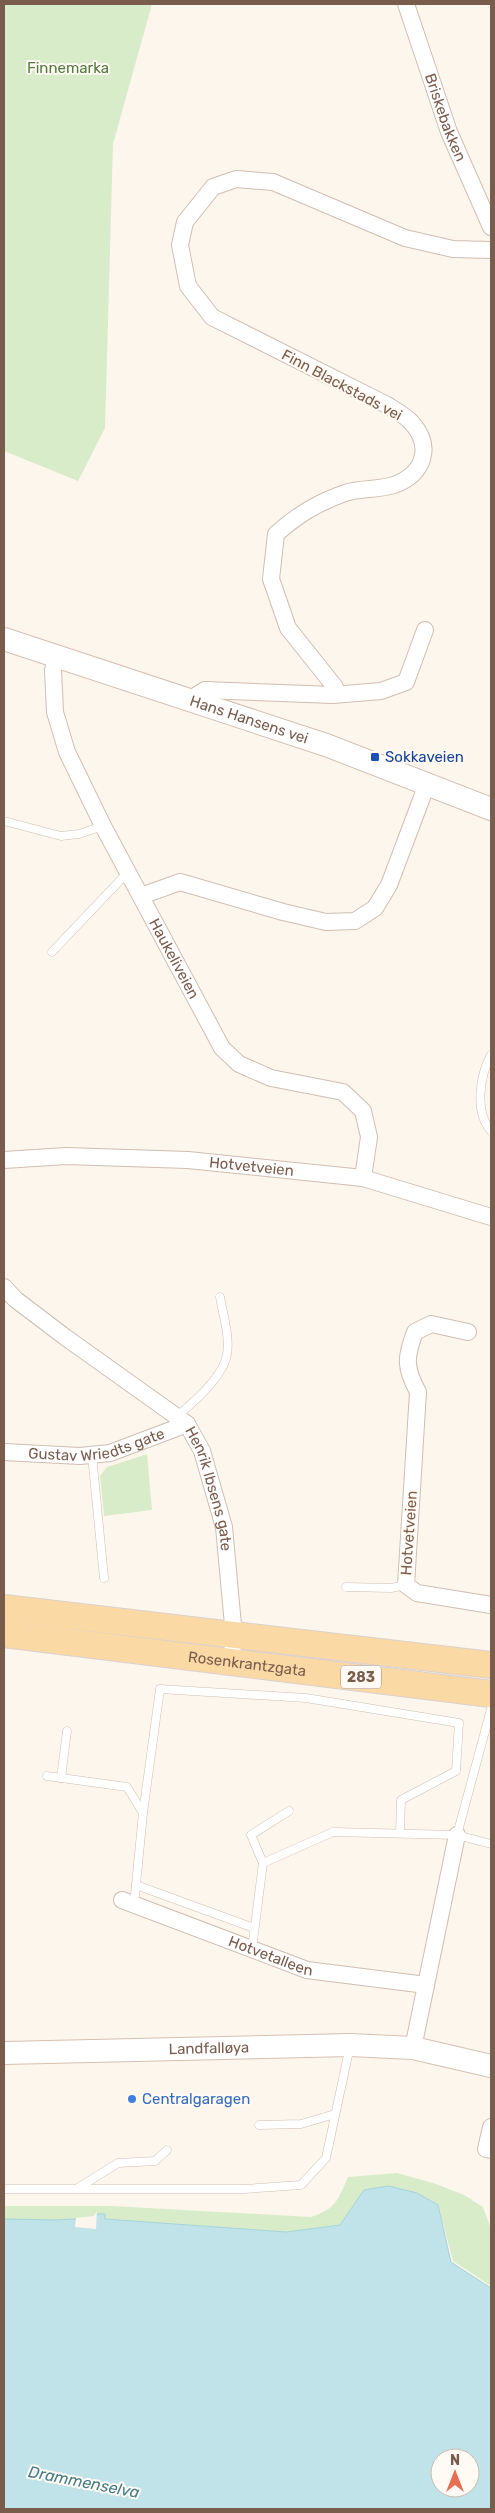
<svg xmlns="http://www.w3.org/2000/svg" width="495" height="2513" font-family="Rubik,sans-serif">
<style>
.green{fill:#d8ecc9}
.water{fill:#bfe3e8;stroke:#a5d3da;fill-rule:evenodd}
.pier{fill:#fdf6ec}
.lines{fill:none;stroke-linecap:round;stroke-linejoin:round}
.lane-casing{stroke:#d1beb0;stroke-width:9}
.street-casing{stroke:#d1beb0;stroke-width:18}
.secondary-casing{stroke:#d6c0b0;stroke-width:24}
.primary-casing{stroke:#dad1cd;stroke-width:28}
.lane{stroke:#fff;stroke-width:8}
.street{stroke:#fff;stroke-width:16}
.secondary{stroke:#fff;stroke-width:22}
.primary{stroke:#fbd9a5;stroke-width:26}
.transit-dot{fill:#1a4fb4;stroke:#fffaf3;stroke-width:2}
.shop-dot{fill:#3f7fe0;stroke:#fffaf3;stroke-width:2}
.labels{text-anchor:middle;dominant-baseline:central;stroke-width:4;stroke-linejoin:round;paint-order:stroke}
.shield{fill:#fffaf3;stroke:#a28b7f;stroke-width:1}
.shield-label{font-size:14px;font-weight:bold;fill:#7a5c4d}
.park-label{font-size:15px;fill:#537a41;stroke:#fffaf3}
.street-label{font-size:15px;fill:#7a5c4d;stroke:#fffaf3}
.transit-label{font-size:15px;fill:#164399;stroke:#fffaf3;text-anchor:start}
.shop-label{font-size:15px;fill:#366cbe;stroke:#fffaf3;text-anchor:start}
.water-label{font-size:16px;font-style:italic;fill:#437c86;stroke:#fffaf3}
</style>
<rect width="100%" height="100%" fill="#fdf6ec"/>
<g class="green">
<path d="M4,4H152L113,144L105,428L78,481L4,451Z"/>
<path d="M147,1454L152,1510L104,1516L100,1476L107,1467Z"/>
<path d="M397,2173L436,2184L464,2195L483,2207L491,2229V2286L453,2261L438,2205C409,2188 397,2185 364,2190L340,2225L286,2232L105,2219V2214C76,2227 35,2220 4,2219V2206H112L311,2217C336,2209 338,2200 348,2177Z"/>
</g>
<path class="water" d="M389,2186L417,2193L438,2205L451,2262L491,2288V2509H4V2219L55,2220L96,2218V2214H105V2219L286,2232L340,2225L364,2190ZM440,2458H470V2488H440Z"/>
<path class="pier" d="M97,2211L96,2229L75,2227L76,2218L94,2216Z"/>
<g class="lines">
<defs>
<g id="lane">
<path d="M4,821L61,836L79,834L103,826"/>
<path d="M52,952L128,872"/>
<path d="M491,1055C480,1075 474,1112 491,1131"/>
<path d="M177,1416C193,1403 224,1376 227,1354C230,1336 223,1315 220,1297"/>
<path d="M92,1455L104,1578"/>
<path d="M346,1587L391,1588L406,1585"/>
<path d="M47,1776L127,1787L143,1813L134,1905"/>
<path d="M61,1778L67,1731"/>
<path d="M143,1813L160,1689L306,1698L459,1723L456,1771L401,1800L400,1832"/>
<path d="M457,1835L491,1709"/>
<path d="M263,1863L251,1835L289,1811"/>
<path d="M136,1885L254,1928"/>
<path d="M252,1949L263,1863L333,1832L457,1835L491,1844"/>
<path d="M259,2125L301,2124L335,2114"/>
<path d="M78,2188L118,2163L155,2161L167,2150"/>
<path d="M4,2189H244L301,2185L326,2158L350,2046"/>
</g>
<g id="street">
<path id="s1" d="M406,4L449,132L491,227"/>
<path id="s2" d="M56,658L53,670L55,712L67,752L103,826L222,1048L239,1064L271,1078L343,1092L363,1111L369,1137L363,1178"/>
<path d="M333,695L381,691L406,682L425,630"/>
<path d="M189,700L205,690L333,695L335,687L288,628L271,579L276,534C299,514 317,503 345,493C360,488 378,490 394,485C424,474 433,447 412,423C406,416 395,410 387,405L212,317L188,286L180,245L185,222L213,187L236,179L273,182L405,238L453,249L491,250"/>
<path d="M141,896L180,882L283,912L326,922L355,921L375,908L389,885L427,784"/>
<path id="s3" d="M4,1160L66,1156L188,1160L363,1178L491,1217"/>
<path id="s4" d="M4,1287L15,1299L65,1337L187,1424L202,1451L224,1527L234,1636L231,1663"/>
<path d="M468,1332L431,1324L415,1332C405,1358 405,1368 418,1392L406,1585L417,1593L491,1605"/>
<path id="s5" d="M4,1452L80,1456L110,1453L187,1424"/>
<path id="s6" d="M122,1900L307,1970L426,1985"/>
<path d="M413,2048L457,1835"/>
<path d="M491,2127L486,2149L491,2150"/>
</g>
<g id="secondary">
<path id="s7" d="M4,639L326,745L491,809"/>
<path id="s8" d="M4,2053L350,2045L413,2048L491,2066"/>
</g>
<g id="primary">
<path d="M4,1608L491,1665"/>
<path id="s9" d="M4,1634L491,1694"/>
</g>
</defs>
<use href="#lane" class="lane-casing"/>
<use href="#street" class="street-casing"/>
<use href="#secondary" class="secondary-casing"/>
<use href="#primary" class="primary-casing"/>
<use href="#lane" class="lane"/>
<use href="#street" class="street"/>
<use href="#secondary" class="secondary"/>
<use href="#primary" class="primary"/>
</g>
<rect class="transit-dot" x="370" y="752" width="10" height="10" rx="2.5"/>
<circle class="shop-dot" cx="132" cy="2099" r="5"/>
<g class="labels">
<rect class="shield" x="341" y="1665.5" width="40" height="23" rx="4"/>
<g class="shield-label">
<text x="361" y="1677">283</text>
</g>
<g class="park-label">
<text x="68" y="68">Finnemarka</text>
</g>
<g class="street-label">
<text stroke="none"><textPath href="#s1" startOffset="120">Briskebakken</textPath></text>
<text transform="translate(342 385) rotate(28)">Finn Blackstads vei</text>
<text stroke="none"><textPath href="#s7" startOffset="258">Hans Hansens vei</textPath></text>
<text stroke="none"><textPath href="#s2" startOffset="329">Haukeliveien</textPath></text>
<text stroke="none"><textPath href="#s3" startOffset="248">Hotvetveien</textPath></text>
<text stroke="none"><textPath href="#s5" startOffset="94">Gustav Wriedts gate</textPath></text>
<text stroke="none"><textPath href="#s4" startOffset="298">Henrik Ibsens gate</textPath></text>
<text transform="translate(409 1533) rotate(-86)">Hotvetveien</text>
<text stroke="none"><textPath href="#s9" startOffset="245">Rosenkrantzgata</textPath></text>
<text stroke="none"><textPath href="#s6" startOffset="159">Hotvetalleen</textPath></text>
<text stroke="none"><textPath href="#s8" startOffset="205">Landfalløya</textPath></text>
</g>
<g class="transit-label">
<text x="385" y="757">Sokkaveien</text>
</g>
<g class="shop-label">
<text x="142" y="2099">Centralgaragen</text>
</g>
<g class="water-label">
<text transform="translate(84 2482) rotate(11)">Drammenselva</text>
</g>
</g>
<rect width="495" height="2513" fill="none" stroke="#7a5c4d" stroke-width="10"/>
<g transform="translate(455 2473)"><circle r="24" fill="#fffaf3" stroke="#cabbb1"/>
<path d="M0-4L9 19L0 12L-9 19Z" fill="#e76f51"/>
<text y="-8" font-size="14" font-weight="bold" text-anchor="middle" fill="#7a5c4d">N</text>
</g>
</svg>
